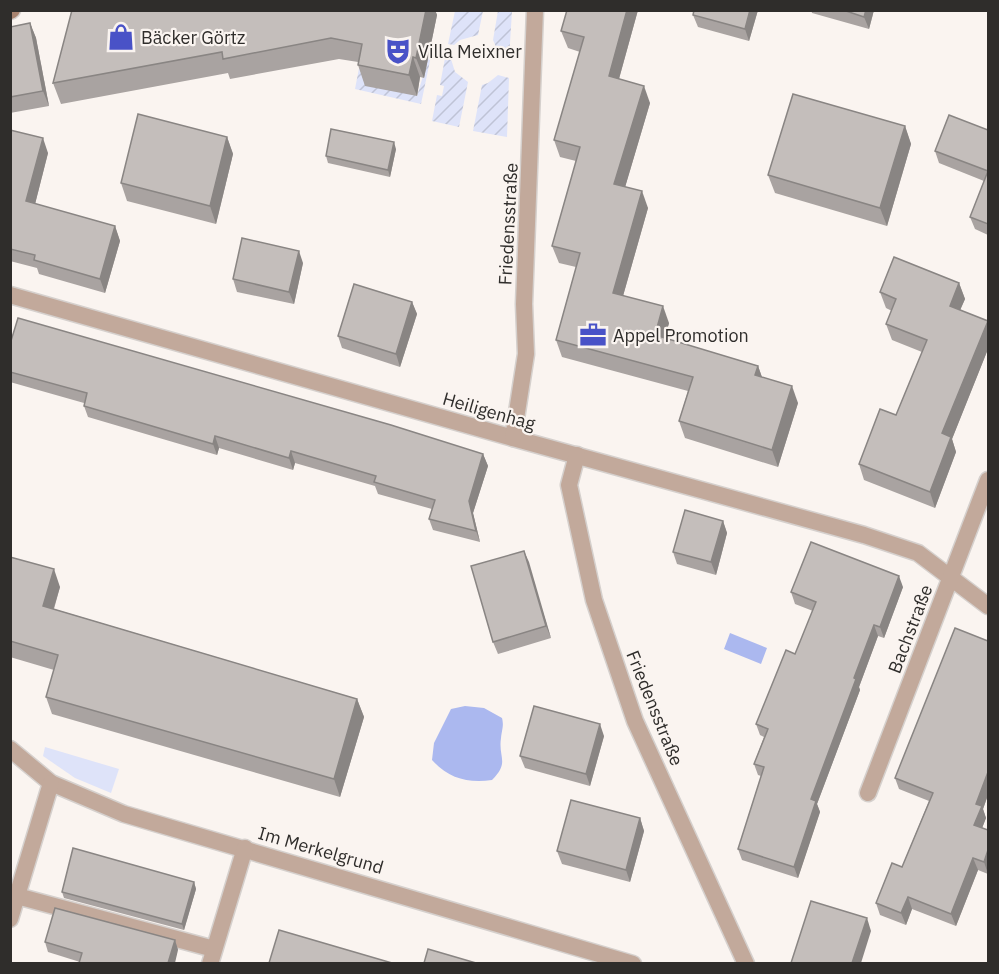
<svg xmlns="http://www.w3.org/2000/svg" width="999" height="974" font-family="'IBM Plex Sans',sans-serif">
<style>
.grass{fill:#dee3f9}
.garden{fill:url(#garden-furrows)}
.water{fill:#abb8ef}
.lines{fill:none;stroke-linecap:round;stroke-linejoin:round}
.minor-casing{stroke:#d5d0cd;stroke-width:19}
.secondary-casing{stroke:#d5d0cd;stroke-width:19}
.minor{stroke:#c2a99b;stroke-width:16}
.secondary{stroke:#a8836f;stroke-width:16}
.wall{fill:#a9a3a1}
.shaded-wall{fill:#898583}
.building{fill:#c4bebb;stroke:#898583;stroke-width:1.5}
.labels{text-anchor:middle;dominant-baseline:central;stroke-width:4.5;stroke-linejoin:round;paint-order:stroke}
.poi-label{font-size:18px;fill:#2f2d2b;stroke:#faf4f0;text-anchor:start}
.street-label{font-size:18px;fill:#2f2d2b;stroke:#faf4f0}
</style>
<defs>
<pattern id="garden-furrows" width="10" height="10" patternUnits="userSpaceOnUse" patternTransform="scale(1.5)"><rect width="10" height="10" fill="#dee3f9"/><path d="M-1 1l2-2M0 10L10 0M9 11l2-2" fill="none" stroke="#bfc3d6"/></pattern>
</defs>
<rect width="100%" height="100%" fill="#faf4f0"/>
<path class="grass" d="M45,747L119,769L111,793L75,778L43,756Z"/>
<g class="garden">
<path d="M455,11H483L478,35L460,40L454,45L448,44Z"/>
<path d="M498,11H512L509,59L500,56L493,40Z"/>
<path d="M429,56H431L421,104L355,89L360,63L417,96Z"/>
<path d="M445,58L451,59L455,72L468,82L459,127L432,121L437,95L442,96L444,86L440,85Z"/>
<path d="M498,75L509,78L507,137L473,131L482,85L488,83Z"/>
</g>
<g class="water">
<path d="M730,633L767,648L761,664L724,649Z"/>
<path d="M465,706L484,708L502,718C504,726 502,729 501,738C498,758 510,762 492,780C468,783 449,779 432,760L434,743L451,709Z"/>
</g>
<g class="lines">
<defs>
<g id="minor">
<path d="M10,295L513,438L864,535L918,553L988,606"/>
<path d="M513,438L526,354L524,304L535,10"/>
<path d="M577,455L569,485L594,600L635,721L746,964"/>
<path d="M10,749L51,783L124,814L633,964"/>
<path d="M868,793L988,480"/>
<path d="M17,896L214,949"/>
<path d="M10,919L51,783"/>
<path d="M210,964L245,848"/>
</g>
<path id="secondary" d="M10,11L12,10"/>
</defs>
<use href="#minor" class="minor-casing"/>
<use href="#secondary" class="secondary-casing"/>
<use href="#minor" class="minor"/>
<use href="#secondary" class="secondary"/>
</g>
<g class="wall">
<path d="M72,10H435L437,15L424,78L420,77L417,96L365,86L358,65V62L339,59L230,79L228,73L61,104L53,83Z"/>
<path d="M567,10H638L619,79L650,103L625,187L648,208L623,296L669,323L665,338L758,366L762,377L798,403L778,467L685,438L679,421L688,391L562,357L556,340L576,267L559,263L552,246L576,161L560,157L554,140L580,52L568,48L561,31Z"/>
<path d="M694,10H758L749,41L698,27L693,15Z"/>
<path d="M811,10H874L869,29L812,13Z"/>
<path d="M30,23L36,38L49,106L10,113V27Z"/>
<path d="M905,126L911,144L887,226L775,193L768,175Z"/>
<path d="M10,130L48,153L35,204L115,226L120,241L105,293L39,274L37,268L10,261Z"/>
<path d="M988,130V235L975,229L970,217L984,181L939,163L935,151Z"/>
<path d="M227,137L233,154L216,224L127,201L121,183Z"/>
<path d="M396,149L390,177L328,163L326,156Z"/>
<path d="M303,263L294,304L237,292L233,279Z"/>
<path d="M959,283L965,299L960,310L988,321V349L952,439L956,452L935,508L864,480L859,464L896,415L922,352L892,340L886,324L892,311L886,308L880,292Z"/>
<path d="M412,302L417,314L400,367L342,348L338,336Z"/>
<path d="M10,344L483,454L488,466L473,513L480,542L433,530L429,519L432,509L378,494L375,486L295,463L293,470L219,448L217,455L88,417L84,406V403L10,382Z"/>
<path d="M723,521L727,533L716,575L677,564L673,552Z"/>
<path d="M524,551L551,638L498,654L493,642Z"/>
<path d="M10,557L60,587L54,609L357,699L364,717L340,797L52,714L46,697L54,670L10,657Z"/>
<path d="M903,587L884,638L878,636L859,687L860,690L817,804L820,812L798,878L742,860L738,849L761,776L758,775L754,764L764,737L760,735L756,724L795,654L813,611L795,604L791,592Z"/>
<path d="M988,641V795L983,809L986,818L982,828L988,830V874L978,870L956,926L912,909L906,925L880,915L876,903L902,867L929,801L899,789L895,778Z"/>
<path d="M604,736L590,786L525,768L520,756Z"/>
<path d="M640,818L644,831L630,882L562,864L557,851Z"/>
<path d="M194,882L196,889L184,930L64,898L62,892Z"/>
<path d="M175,940L178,950L80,962L48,952L45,942Z"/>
</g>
<g class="shaded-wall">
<path d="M426,10H435L437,15L424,78L416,58Z"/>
<path d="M627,10H638L615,93L609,76Z"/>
<path d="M750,10H758L749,41L745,29Z"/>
<path d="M866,10H874L869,29L864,17Z"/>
<path d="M30,23L36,38L49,106L43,91Z"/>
<path d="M413,57L420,77L417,96L409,75Z"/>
<path d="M644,86L650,103L621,201L614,184Z"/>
<path d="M905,126L911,144L887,226L880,208Z"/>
<path d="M227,137L233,154L216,224L210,206Z"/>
<path d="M43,138L48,153L32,216L26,201Z"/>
<path d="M394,142L396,149L390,177L388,170Z"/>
<path d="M642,191L648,208L619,310L613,293Z"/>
<path d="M115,226L120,241L105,293L100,279Z"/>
<path d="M299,251L303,263L294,304L289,292Z"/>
<path d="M959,283L965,299L955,322L950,306Z"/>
<path d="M412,302L417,314L400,367L396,354Z"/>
<path d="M663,306L669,323L661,352L655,335Z"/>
<path d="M988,321V349L952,439L956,452L935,508L930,492L942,433Z"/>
<path d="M758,366L764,383L755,375Z"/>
<path d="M792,386L798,403L778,467L772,450Z"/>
<path d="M215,436L219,448L217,455L213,444Z"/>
<path d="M291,451L295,463L293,470L289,458Z"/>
<path d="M483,454L488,466L473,513L480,542L476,531L469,501Z"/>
<path d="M723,521L727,533L716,575L711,562Z"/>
<path d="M524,551L529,562L551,638L546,626Z"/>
<path d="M54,569L60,587L49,624L43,606Z"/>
<path d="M899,576L903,587L884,638L880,627Z"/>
<path d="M874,625L878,636L859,687L860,690L817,804L820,812L798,878L794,867L811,799L854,678Z"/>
<path d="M357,699L364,717L340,797L334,779Z"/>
<path d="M600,724L604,736L590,786L586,774Z"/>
<path d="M988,772V795L983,809L986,818L979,836L974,825L976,804Z"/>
<path d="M640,818L644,831L630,882L626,870Z"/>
<path d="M988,850V874L984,862Z"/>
<path d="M973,858L978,870L956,926L951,914Z"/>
<path d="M194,882L196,889L184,930L182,924Z"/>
<path d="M908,897L912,909L906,925L901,913Z"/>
<path d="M867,918L871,931L861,963H852Z"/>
<path d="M175,940L178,950L175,963H168Z"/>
</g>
<g class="building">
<path d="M72,10H426L416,58L413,57L409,75L358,65L362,44L331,38L223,59L222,52L53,83Z"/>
<path d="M567,10H627L609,76L644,86L614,184L642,191L613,293L663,306L655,335L758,366L755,375L792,386L772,450L679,421L693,377L556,340L580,253L552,246L580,147L554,140L584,37L561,31Z"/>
<path d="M694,10H750L745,29L693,15Z"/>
<path d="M843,10H866L864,17Z"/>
<path d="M30,23L43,91L10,97V27Z"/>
<path d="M793,94L905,126L880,208L768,175Z"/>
<path d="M138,114L227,137L210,206L121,183Z"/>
<path d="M949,115L988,130V224L970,217L988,171L935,151Z"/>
<path d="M331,129L394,142L388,170L326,156Z"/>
<path d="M10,130L43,138L26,201L115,226L100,279L34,260L35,255L10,249Z"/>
<path d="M242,238L299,251L289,292L233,279Z"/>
<path d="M894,257L959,283L950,306L988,321L942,433L951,437L930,492L859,464L880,409L896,415L927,340L886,324L896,299L880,292Z"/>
<path d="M354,284L412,302L396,354L338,336Z"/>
<path d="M18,318L391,425L483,454L469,501L476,531L429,519L435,500L374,482L376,476L291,451L289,458L215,436L213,444L84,406L87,393L10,372V344Z"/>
<path d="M685,510L723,521L711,562L673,552Z"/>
<path d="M811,542L899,576L880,627L874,625L854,678L856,679L811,799L816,801L794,867L738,849L764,767L754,764L768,729L756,724L786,650L795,654L816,602L791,592Z"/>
<path d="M524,551L546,626L493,642L471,566Z"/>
<path d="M10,557L54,569L43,606L357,699L334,779L46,697L58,655L10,641Z"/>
<path d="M955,628L988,641V772L976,804L982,806L974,825L988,830V850L984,862L973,858L951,914L908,897L901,913L876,903L892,863L902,867L933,793L895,778Z"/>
<path d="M534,706L600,724L586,774L520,756Z"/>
<path d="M571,800L640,818L626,870L557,851Z"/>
<path d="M73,848L194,882L182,924L62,892Z"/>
<path d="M811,901L867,918L852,963H791Z"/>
<path d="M55,908L175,940L168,963H79L82,953L45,942Z"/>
<path d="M279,930L392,963H269Z"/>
<path d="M428,949L476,963H424Z"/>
</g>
<defs>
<symbol id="shop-bare" viewBox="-9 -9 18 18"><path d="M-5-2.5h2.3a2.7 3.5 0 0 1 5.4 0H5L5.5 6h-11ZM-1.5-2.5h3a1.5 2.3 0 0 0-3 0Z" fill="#4952c7" stroke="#faf4f0" stroke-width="2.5" paint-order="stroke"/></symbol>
<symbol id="theatre-bare" viewBox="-9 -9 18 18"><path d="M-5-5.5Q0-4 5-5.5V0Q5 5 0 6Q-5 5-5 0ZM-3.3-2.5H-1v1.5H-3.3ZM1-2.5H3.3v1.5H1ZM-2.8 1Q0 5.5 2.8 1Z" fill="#4952c7" stroke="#faf4f0" stroke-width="2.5" paint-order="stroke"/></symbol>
<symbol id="office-bare" viewBox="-9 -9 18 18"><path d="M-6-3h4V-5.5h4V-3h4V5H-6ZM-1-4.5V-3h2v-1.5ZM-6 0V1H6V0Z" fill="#4952c7" stroke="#faf4f0" stroke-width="2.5" paint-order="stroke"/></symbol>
</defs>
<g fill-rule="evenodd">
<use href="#shop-bare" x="102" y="18" width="38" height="38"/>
<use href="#theatre-bare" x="379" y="32" width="38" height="38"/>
<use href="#office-bare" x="574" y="316" width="38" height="38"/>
</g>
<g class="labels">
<g class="poi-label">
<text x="141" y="37">Bäcker Görtz</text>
<text x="418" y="51">Villa Meixner</text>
<text x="613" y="335">Appel Promotion</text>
</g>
<g class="street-label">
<text transform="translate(508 224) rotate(-87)">Friedensstraße</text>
<text transform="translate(489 411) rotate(16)">Heiligenhag</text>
<text transform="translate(910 629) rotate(-69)">Bachstraße</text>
<text transform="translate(655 708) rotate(68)">Friedensstraße</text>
<text transform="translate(321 850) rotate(16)">Im Merkelgrund</text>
</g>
</g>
<rect width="999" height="974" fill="none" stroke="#2f2d2b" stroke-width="24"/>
</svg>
